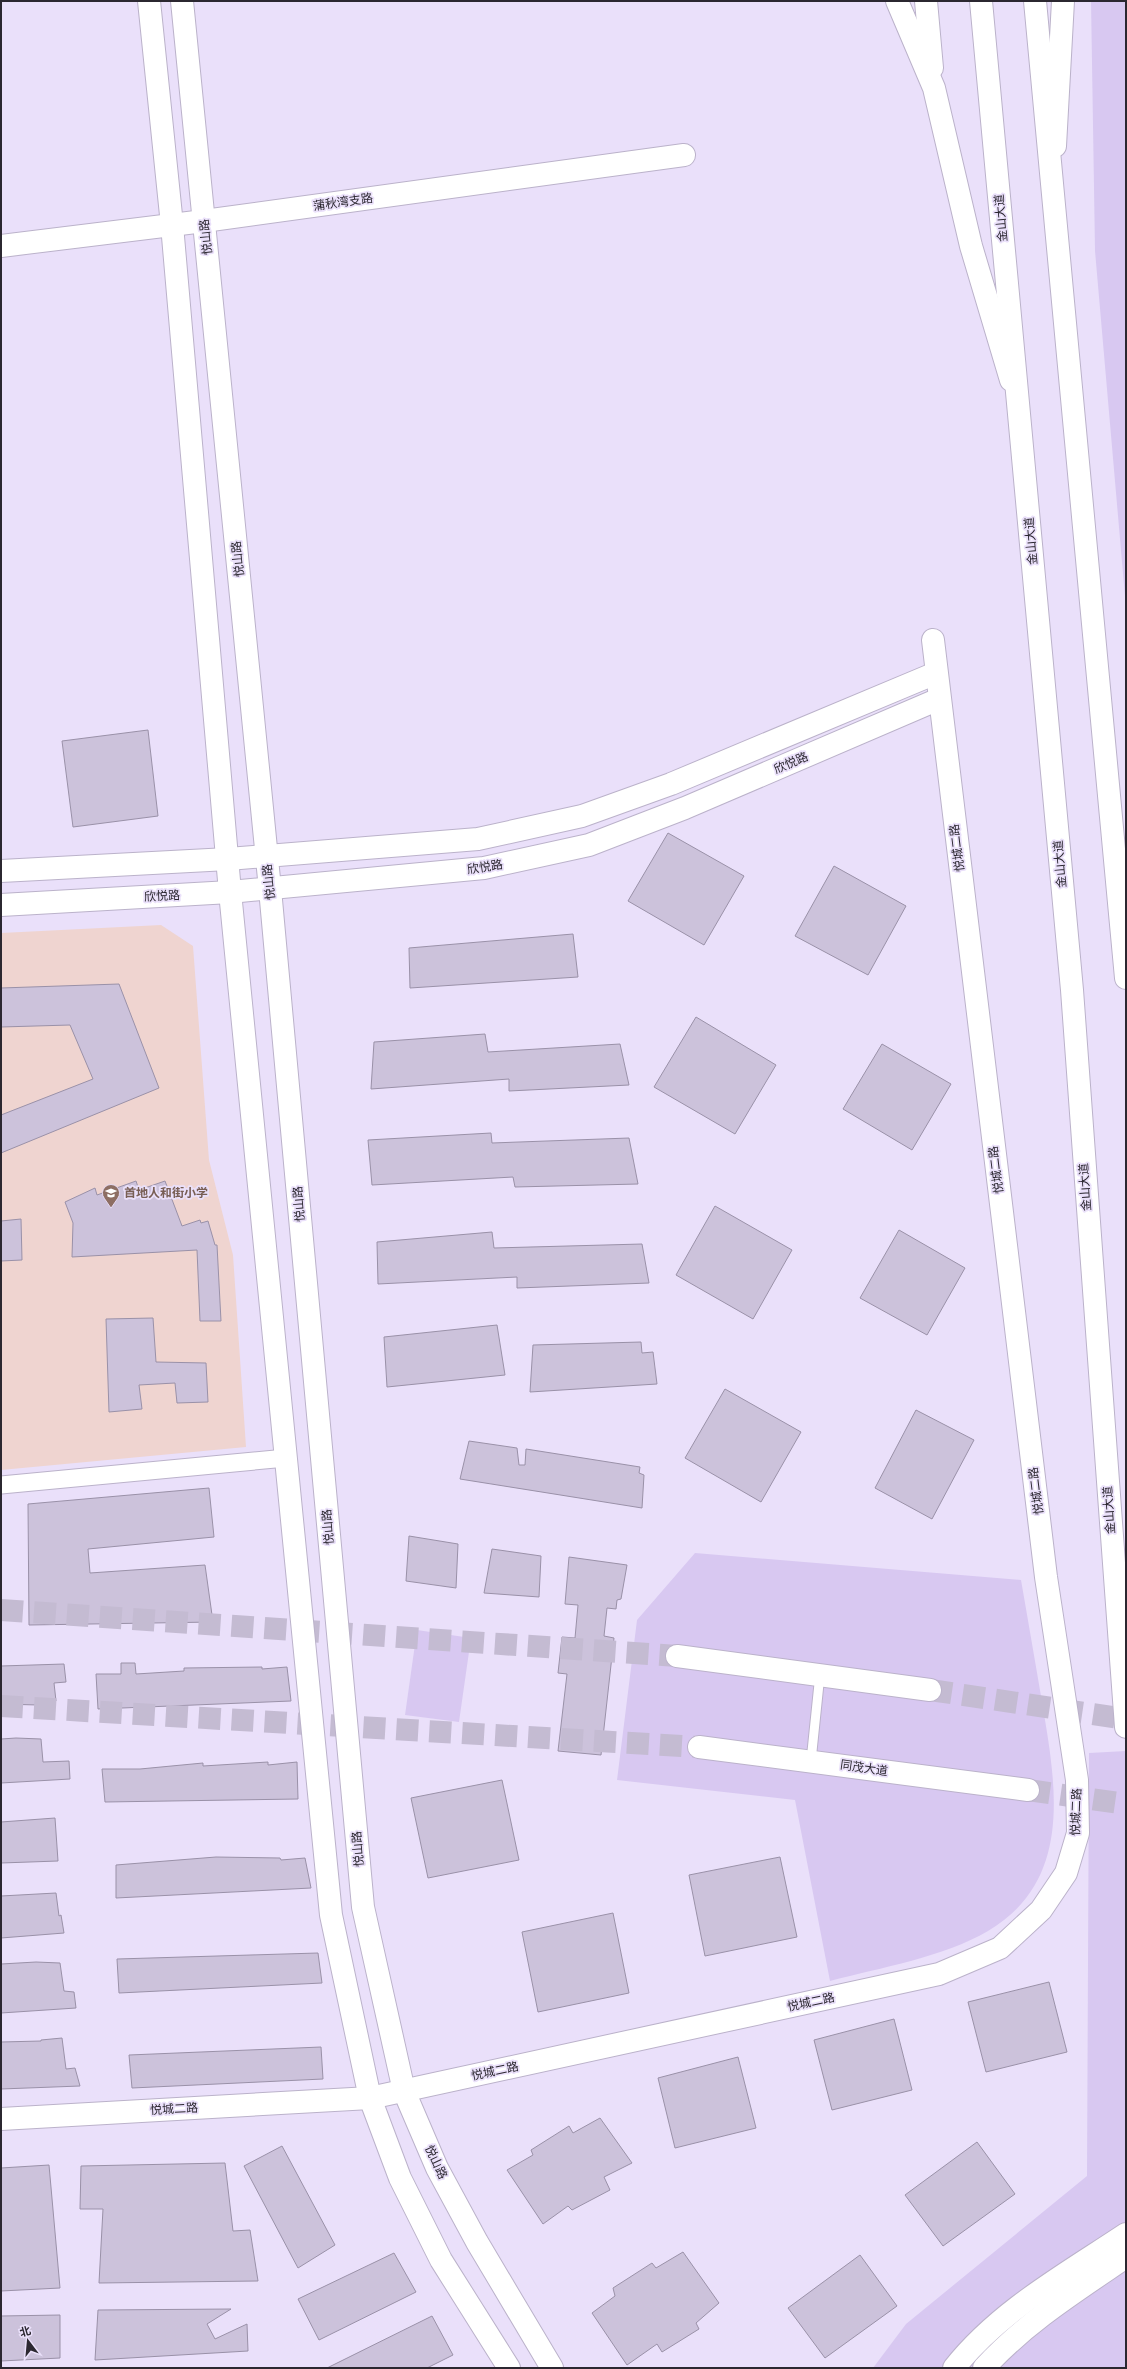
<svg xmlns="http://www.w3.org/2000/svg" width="1127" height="2369" font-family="Bitter,'Noto Sans SC',serif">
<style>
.education{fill:#efd4d0}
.green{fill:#d8c8f1}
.building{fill:#ccc2db;stroke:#9a91a8}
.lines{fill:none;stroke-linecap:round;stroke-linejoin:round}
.primary-tunnel{stroke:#c4bbd2;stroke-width:22;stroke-dasharray:22 11;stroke-linecap:butt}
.lane-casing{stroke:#bbb2ca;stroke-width:11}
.street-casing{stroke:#bbb2ca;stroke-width:19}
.secondary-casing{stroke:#bbb2ca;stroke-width:24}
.primary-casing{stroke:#bbb2ca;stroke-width:24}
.highway-casing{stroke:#bbb2ca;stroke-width:24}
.lane{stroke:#fff;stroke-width:9}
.street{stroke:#fff;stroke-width:17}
.secondary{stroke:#fff;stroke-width:22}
.primary{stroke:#fff;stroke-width:22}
.highway{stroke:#fff;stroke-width:22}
.labels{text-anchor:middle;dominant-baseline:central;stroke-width:3.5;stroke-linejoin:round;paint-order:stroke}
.street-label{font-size:12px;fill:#2b2730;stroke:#eae0fa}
.education-label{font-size:12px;font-weight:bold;fill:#785e54;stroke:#eae0fa;text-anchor:start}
</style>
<rect width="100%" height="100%" fill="#eae0fa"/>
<path class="education" d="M161,925L193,946L209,1160L233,1255L246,1447L1,1470V933Z"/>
<g class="green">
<path d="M1091,1H1126V608L1095,251Z"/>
<path d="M695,1553L1021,1580C1028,1620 1035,1661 1042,1702C1056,1785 1074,1880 988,1931C944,1957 879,1968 830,1981L795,1800L617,1780L637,1620Z"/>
<path d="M417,1630L471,1638L459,1722L405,1715Z"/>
<path d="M1126,1751V2368H873L906,2324L1087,2176L1089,1753Z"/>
</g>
<g class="building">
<path d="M148,730L158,816L73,827L62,741Z"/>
<path d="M668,833L744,876L704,945L628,901Z"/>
<path d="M834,866L906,906L868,975L795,936Z"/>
<path d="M573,934L578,977L410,988L409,948Z"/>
<path d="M119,984L159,1088L1,1153V1115L93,1079L70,1025L1,1027V988Z"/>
<path d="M696,1017L776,1065L735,1134L654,1087Z"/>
<path d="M485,1034L488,1052L620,1044L629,1085L509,1091V1079L371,1089L374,1042Z"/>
<path d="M882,1044L951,1084L912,1150L843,1109Z"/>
<path d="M491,1133L492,1143L629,1138L638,1184L515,1187L513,1177L372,1185L368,1140Z"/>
<path d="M136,1181L139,1190L165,1181L182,1226L200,1220L201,1223L208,1221L215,1245H217L221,1321H200L197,1250L72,1257L73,1223L65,1202L95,1188L97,1195Z"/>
<path d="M715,1206L792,1250L753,1319L676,1275Z"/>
<path d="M21,1219L22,1260L1,1261V1221Z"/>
<path d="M899,1230L965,1268L927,1335L860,1298Z"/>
<path d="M492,1232L494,1248L642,1244L649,1283L517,1288V1277L378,1284L377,1242Z"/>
<path d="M153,1318L156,1362L206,1363L208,1402L177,1403L175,1383L139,1385L142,1409L109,1412L106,1319Z"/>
<path d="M497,1325L505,1375L387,1387L384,1337Z"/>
<path d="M641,1342L642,1353L653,1352L657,1384L530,1392L533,1345Z"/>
<path d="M725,1389L801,1432L761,1502L685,1458Z"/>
<path d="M916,1410L974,1440L932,1519L875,1488Z"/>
<path d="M469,1441L517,1448L519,1465H525L526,1449L640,1467L639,1473L644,1475L642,1508L460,1479Z"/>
<path d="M209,1488L214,1537L88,1549L90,1573L205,1565L213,1622L29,1625L28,1504Z"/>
<path d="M409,1536L458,1544L456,1588L406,1581Z"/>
<path d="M492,1549L541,1556L539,1597L484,1593Z"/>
<path d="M569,1557L627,1565L621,1599L617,1600L616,1609L607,1608L604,1636L614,1638L601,1755L558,1751L567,1674L558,1673L562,1637L575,1638L578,1605L565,1604Z"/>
<path d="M121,1663H135L136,1674L184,1671V1668L262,1667V1669L287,1667L291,1701L98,1709L96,1674H121Z"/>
<path d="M64,1664L66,1682L54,1683L56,1701L37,1703L38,1705L1,1704V1666Z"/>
<path d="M16,1738L41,1739L43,1762L69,1761L70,1779L1,1783V1739Z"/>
<path d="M268,1762V1765L297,1762L298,1799L105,1802L102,1769H140L203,1763V1766Z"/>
<path d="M502,1780L519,1860L428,1878L411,1798Z"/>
<path d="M55,1818L58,1861L1,1863V1822Z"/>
<path d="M216,1857L280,1858L281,1860L305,1858L311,1888L116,1898V1865Z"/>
<path d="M780,1857L797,1937L705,1956L689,1875Z"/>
<path d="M56,1893L59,1916L61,1915L64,1933L1,1938V1896Z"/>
<path d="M613,1913L629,1993L538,2012L522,1932Z"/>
<path d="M318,1953L322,1983L119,1993L117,1959Z"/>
<path d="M36,1962L60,1963L64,1991L74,1992L76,2008L1,2013V1964Z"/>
<path d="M1049,1982L1067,2052L986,2072L968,2002Z"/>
<path d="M894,2019L912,2090L832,2110L814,2040Z"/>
<path d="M62,2038L66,2069L75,2068L80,2086L1,2089V2042L41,2041V2040Z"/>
<path d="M321,2047L323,2079L132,2088L129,2055Z"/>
<path d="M738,2057L756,2128L675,2148L658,2078Z"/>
<path d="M600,2118L632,2163L604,2177L610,2190L572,2210L568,2206L543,2224L507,2170L533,2155L531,2150L569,2126L573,2133Z"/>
<path d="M977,2142L1015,2194L943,2246L905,2195Z"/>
<path d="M282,2146L335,2245L298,2268L244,2166Z"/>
<path d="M225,2163L233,2231L250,2230L258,2281L99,2283L103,2209H80L81,2166Z"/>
<path d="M49,2165L60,2288L1,2291V2168Z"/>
<path d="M683,2252L719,2303L696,2323L699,2329L662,2352L657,2344L627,2365L592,2313L615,2296L613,2288L652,2263L656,2268Z"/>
<path d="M394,2253L416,2292L319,2340L298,2299Z"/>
<path d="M860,2255L897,2306L825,2358L788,2308Z"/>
<path d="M231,2309L207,2324L215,2339L247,2324L248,2351L95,2360L98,2310Z"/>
<path d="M60,2315V2358L1,2361V2316Z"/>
<path d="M432,2316L453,2355L427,2368H327Z"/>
</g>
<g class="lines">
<g class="primary-tunnel">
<path d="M1,1610L677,1656"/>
<path d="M930,1690L1126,1719"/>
<path d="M1,1706L699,1747"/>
<path d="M1028,1790L1126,1804"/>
</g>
<defs>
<path id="lane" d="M811,1761L820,1674"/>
<path id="street" d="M1,1485L286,1458"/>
<g id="secondary">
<path d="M149,1L172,225L230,892L331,1915L370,2098L400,2178L441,2260L509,2368"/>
<path d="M182,1L270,889L363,1907L404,2091L437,2168L477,2242L552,2368"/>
<path d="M897,1L934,88L971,246L1011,380"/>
<path d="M926,1L932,68"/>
<path d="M1055,146L1063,1"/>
<path d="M1,246L204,221L684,155"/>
<path d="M1,871L228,859L478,839L582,816L671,784L936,673"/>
<path d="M1,905L230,892L484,868L589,845L685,808L939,699"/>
<path d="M1,2119L370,2098L939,1974L1000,1948L1041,1910L1066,1873L1078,1833L1077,1780L1046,1577L933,640"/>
</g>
<g id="primary">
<path d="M677,1656L930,1690"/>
<path d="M699,1747L1028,1790"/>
</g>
<g id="highway">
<path d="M981,1L1072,990L1126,1727"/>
<path d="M1035,1L1126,978"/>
<path d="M954,2368C999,2311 1066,2274 1126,2234"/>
<path d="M984,2368C1025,2323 1076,2291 1126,2257"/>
</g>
</defs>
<use href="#lane" class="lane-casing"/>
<use href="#street" class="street-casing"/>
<use href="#secondary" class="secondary-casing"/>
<use href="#primary" class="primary-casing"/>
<use href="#highway" class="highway-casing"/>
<use href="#lane" class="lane"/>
<use href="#street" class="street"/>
<use href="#secondary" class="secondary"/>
<use href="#primary" class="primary"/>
<use href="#highway" class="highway"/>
</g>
<defs>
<symbol id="school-pin" viewBox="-11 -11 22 30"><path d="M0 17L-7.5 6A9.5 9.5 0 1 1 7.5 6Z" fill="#8d6e63" stroke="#eae0fa"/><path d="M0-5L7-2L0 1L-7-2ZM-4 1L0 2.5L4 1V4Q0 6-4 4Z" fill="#fff"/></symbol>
</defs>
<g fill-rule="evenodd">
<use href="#school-pin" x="101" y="1183" width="20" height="27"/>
</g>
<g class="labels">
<g class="street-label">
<text transform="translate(343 202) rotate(-8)">蒲秋湾支路</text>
<text transform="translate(1001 218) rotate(-95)">金山大道</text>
<text transform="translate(206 237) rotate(-96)">悦山路</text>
<text transform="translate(1031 541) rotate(-95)">金山大道</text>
<text transform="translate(238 559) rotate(-96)">悦山路</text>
<text transform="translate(791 763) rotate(-23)">欣悦路</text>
<text transform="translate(957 848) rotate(-97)">悦城二路</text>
<text transform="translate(1060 864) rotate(-95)">金山大道</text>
<text transform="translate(485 867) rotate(-9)">欣悦路</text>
<text transform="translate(269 882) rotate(-96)">悦山路</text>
<text transform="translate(162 896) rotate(-3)">欣悦路</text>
<text transform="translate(996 1170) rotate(-97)">悦城二路</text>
<text transform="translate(1085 1187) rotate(-94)">金山大道</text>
<text transform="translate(299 1204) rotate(-95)">悦山路</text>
<text transform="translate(1036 1491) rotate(-97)">悦城二路</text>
<text transform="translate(1109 1510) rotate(-94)">金山大道</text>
<text transform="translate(328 1527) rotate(-95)">悦山路</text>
<text transform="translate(864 1768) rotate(8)">同茂大道</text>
<text transform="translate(1076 1812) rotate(-88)">悦城二路</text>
<text transform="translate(358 1849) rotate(-95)">悦山路</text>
<text transform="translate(811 2002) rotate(-12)">悦城二路</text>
<text transform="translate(495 2071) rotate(-12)">悦城二路</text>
<text transform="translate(174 2109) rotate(-3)">悦城二路</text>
<text transform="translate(436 2162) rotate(65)">悦山路</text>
</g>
<g class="education-label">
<text x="124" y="1193">首地人和街小学</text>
</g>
</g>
<rect width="1127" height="2369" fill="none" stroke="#2b2730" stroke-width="4"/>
<g transform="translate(28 2341) rotate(344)" stroke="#eae0fa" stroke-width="3" paint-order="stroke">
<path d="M0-3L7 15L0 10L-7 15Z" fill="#2b2730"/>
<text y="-6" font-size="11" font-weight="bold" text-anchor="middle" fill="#2b2730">北</text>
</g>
</svg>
